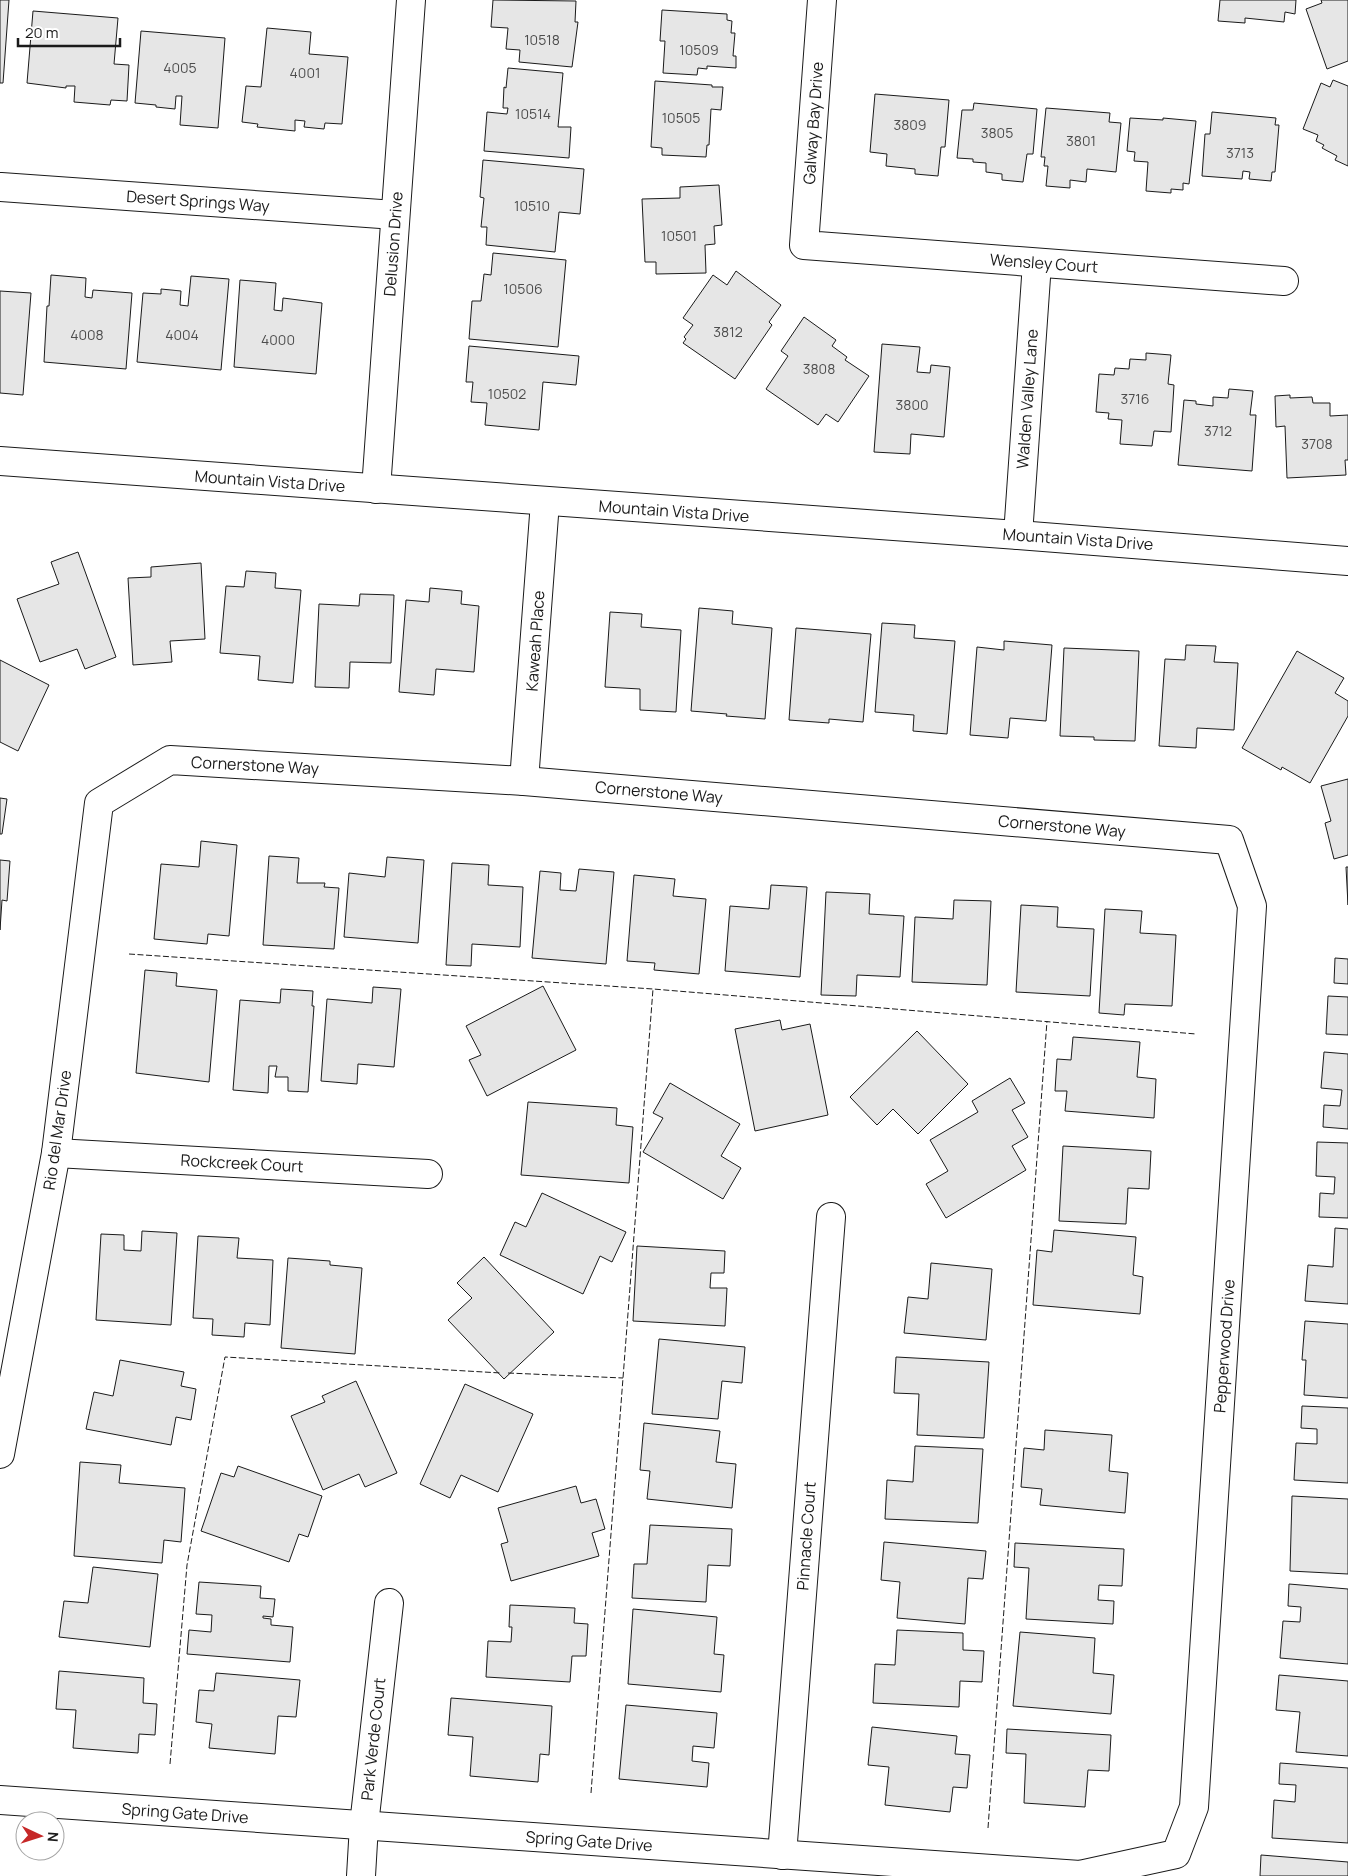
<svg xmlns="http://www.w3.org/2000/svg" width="1348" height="1876" font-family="Manrope,sans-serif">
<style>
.building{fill:#e6e6e6;stroke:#1a1a1a}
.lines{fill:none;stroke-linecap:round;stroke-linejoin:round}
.minor-casing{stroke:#1a1a1a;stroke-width:30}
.tertiary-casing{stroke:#1a1a1a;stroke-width:30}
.minor{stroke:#fff;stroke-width:28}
.tertiary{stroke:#fff;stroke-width:28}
.fence{stroke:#1a1a1a;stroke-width:1;stroke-dasharray:6 2.5;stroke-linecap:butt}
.labels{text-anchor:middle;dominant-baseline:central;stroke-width:4;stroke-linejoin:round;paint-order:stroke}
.number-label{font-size:14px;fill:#4d4d4d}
.street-label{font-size:16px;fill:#1a1a1a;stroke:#fff}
</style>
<rect width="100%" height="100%" fill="#fff"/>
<g class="building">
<path d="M0,0H9L3,83H0Z"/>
<path d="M493,0L576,1L575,22H578L572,67L519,62L520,50L506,49L508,28L491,27Z"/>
<path d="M1220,0H1296L1295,14L1285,12L1284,22L1245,18V23L1218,21Z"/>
<path d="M1321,0H1348V61L1327,69L1306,9L1322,3Z"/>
<path d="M662,10L727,14V20L732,21L731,33H735L733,56H736V68L707,66V69L698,68L697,75L663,73L665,41H660Z"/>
<path d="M33,11L118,18L114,64L129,65L127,101L111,100L110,105L74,102L75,86H66V88L27,83Z"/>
<path d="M267,28L311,32L309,54L348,57L342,124L325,123L324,129L304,127L305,121L295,120V131L257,127L258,124L242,122L246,86L261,87Z"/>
<path d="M141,31L225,38L218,128L180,125L182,96H176L175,109L156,107V105L135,103Z"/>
<path d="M508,68L563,73L558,127H571L569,158L484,151L487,112L507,114L508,108H503L504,87L506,88Z"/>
<path d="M1333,80L1348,86V166L1335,160L1337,156L1322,148L1324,145L1316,141L1318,135L1303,129L1321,83L1330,87Z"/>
<path d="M655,81L712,85V87H723L721,110L711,109L709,145H707L706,157L662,155V148L651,147Z"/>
<path d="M875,94L949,100L945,147H941L938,176L915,174V169L886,166L887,154L870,152Z"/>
<path d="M974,103L1037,109L1033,154H1027L1023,182L1002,180V174L986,172V163L973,162V159L957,158L962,110H973Z"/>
<path d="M1046,108L1110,113L1109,122L1121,123L1116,172L1087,169L1086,182L1070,180V188L1046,186L1048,166H1044L1045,157H1041Z"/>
<path d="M1212,112L1276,118L1275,125H1279L1275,172H1272L1271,181L1249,179L1250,172L1243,171L1242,179L1202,176L1205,134H1210Z"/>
<path d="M1130,118L1163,120V118L1196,121L1189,184L1183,183V190L1171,189V193L1146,191L1148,162L1134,161L1135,152L1127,151Z"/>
<path d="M483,160L584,169L580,214L559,212L555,252L486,245L487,227H481L484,198L480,197Z"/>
<path d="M719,185L722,225L714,226L715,244L705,245L706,273L656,274V262H645L642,199L680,198V187Z"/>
<path d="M493,253L566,260L558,347L469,339L472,301H481L484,274L491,275Z"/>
<path d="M736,271L781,305L769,322L772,325L735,379L683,343L686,339L684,337L693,325L683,318L713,275L727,285Z"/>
<path d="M51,275L86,278L85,297L92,298L93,290L132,293L126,369L44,362L47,306H49Z"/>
<path d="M191,276L229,279L221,370L137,362L143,293L161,294V289L181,291L180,305L188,306Z"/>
<path d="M240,280L276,283L274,310L282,311L283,298L322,303L316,374L234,367Z"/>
<path d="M0,291L31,293L23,395L0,393Z"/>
<path d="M804,317L836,340L832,346L847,357L845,360L869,376L838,422L826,414L818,425L766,389L788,356L781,351Z"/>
<path d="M882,344L920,347L917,372L930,373L931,365L950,367L944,437L911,434L910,454L874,452Z"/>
<path d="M469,346L579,356L576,385L543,382L539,430L485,425L487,403L471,402L473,382H466Z"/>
<path d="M1146,353L1171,355L1168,384L1174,385L1171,432L1154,431L1152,446L1120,444L1122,420L1108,419L1109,413L1096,412L1099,374L1114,375L1115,368L1129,369L1130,359L1146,360Z"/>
<path d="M1229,389L1253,391L1250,415H1256L1252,471L1178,465L1184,400L1196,401V404L1213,406V397L1228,398Z"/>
<path d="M1290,395V398L1312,397L1313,403H1330V416L1348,415V460H1345L1346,475L1287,478L1285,426L1276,427L1275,396Z"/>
<path d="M78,552L116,657L85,669L77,649L40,662L17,599L59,584L51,562Z"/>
<path d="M201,563L205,639L170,641L172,662L133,665L128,578L151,577V567Z"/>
<path d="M246,571L276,573L275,588L301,590L293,683L258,680L260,656L220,653L226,586L244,587Z"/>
<path d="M430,588L462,591L461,604L479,606L474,672L436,669L434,695L399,692L406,600L429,602Z"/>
<path d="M360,594L394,595L391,663L350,662L349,688L315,687L319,604L359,606Z"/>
<path d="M699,608L733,611L732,624L772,628L765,719L726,716L727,714L691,711Z"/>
<path d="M610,612L642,614L641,627L681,630L676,712L640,710V689L605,687Z"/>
<path d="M882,623L915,625L914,638L955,641L947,734L913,731L914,715L875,712Z"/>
<path d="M796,628L871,634L863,722L829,719V723L789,720Z"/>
<path d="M1004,641L1052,645L1046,721L1010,718L1008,738L970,735L977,647L1004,650Z"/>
<path d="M1186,645L1216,646L1214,662L1238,663L1234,730L1197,728L1196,748L1159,746L1165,659L1185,660Z"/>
<path d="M1064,648L1139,651L1135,741L1094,740V737L1060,736Z"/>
<path d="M1297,651L1344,678L1335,693L1348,701V716L1310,783L1282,767L1281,770L1242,748Z"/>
<path d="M0,660L49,685L18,751L0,742Z"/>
<path d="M1348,779V855L1334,859L1325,823L1331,821L1321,786Z"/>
<path d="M0,798L7,799L2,834H0Z"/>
<path d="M201,841L237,845L229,936L208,934L207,944L154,939L161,864L199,867Z"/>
<path d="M269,856L299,858L297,883H325L324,887L339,888L334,949L263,945Z"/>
<path d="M387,857L424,860L418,943L344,937L349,873L385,877Z"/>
<path d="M0,860L10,861L7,901L2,900L0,930Z"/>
<path d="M452,863L489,865L488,885L523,887L520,947L472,944L471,966L446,965Z"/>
<path d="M1346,867H1348V905Z"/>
<path d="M579,869L614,872L606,964L532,958L540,871L561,873L560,890L576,891Z"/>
<path d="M634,875L675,879L673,896L706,899L699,974L654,970L655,963L627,961Z"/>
<path d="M771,885L807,887L800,977L725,971L730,906L769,909Z"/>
<path d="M826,892L870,894L869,914L904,916L900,977L857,975L856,996L821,995Z"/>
<path d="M954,900L991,901L987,985L912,982L915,917L953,919Z"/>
<path d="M1021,905L1058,907L1057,927L1094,929L1090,996L1016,992Z"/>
<path d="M1105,909L1142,911L1140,933L1176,935L1172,1006L1125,1004L1124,1015L1099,1013Z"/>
<path d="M1335,958L1348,959V984L1334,983Z"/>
<path d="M145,970L177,973L176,986L217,990L209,1082L136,1073Z"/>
<path d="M543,986L576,1050L487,1096L469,1060L481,1055L466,1026Z"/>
<path d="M373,987L401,989L394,1067L358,1064L357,1084L321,1081L327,999L372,1003Z"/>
<path d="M281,989L313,991L312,1006H314L308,1092L288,1091V1077H275L277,1066H269L268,1093L233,1090L240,1000L280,1003Z"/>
<path d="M1328,996L1348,997V1035L1326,1034Z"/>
<path d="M780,1020L782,1030L810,1024L828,1115L755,1131L735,1029Z"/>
<path d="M917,1031L968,1084L918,1134L893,1109L877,1125L850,1097Z"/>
<path d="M1073,1037L1140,1042L1137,1077L1156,1079L1154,1118L1065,1111L1067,1091H1055L1057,1059L1071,1060Z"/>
<path d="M1324,1052L1348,1054V1129L1323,1127L1324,1105L1340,1106L1342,1090L1321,1088Z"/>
<path d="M1010,1078L1025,1103L1012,1110L1028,1137L1012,1146L1026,1170L946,1218L926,1184L948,1171L930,1140L978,1112L972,1101Z"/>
<path d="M670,1083L740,1124L721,1156L741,1168L723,1199L643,1152L663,1118L653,1113Z"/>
<path d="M528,1102L617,1108L616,1125L633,1127L629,1183L521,1175Z"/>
<path d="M1317,1142L1348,1143V1218L1319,1217L1320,1193L1334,1194L1335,1177L1316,1176Z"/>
<path d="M1063,1146L1151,1151L1149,1189L1128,1188L1126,1224L1059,1221Z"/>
<path d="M542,1193L626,1232L612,1262L600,1256L583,1294L500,1255L515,1222L526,1227Z"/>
<path d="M1335,1228L1348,1229V1304L1305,1301L1308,1265L1333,1267Z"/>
<path d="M1054,1230L1136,1237L1133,1275L1143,1277L1140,1314L1033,1305L1037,1250L1052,1252Z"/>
<path d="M142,1231L177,1233L171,1325L96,1320L101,1234L124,1235V1250L141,1251Z"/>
<path d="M198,1236L239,1238L237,1258L273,1260L270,1325L245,1323L244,1337L212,1335L213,1319L193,1318Z"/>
<path d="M637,1246L725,1251L724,1273H711L710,1288H727L725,1326L633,1321Z"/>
<path d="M484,1257L554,1332L504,1379L448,1320L472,1298L457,1283Z"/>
<path d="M288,1258L330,1261V1265L362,1268L355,1354L281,1348Z"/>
<path d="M931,1263L992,1269L986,1340L904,1333L908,1297L928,1299Z"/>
<path d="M1305,1321L1348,1324V1398L1304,1395L1306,1360H1302Z"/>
<path d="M659,1339L745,1347L742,1383L722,1381L718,1419L652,1414Z"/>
<path d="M896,1357L989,1362L984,1438L917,1435L919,1394L894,1393Z"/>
<path d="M120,1360L184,1372L181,1386L196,1389L191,1420L176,1417L171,1445L86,1429L94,1392L113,1396Z"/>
<path d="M356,1381L397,1473L365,1487L359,1474L323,1490L291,1416L325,1402L322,1396Z"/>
<path d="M465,1384L533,1414L498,1492L461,1475L450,1498L420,1484Z"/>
<path d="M1302,1406L1348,1408V1483L1294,1480L1296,1443L1317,1444V1429L1301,1428Z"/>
<path d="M644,1423L720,1431L716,1462L736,1464L732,1508L647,1499L650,1471L640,1470Z"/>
<path d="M1045,1430L1112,1435L1109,1471L1128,1473L1125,1513L1040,1505L1042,1489L1021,1487L1024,1448L1044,1450Z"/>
<path d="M915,1446L983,1449L978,1523L885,1519L887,1480L913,1482Z"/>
<path d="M80,1462L121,1465L119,1483L185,1488L181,1542L164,1540L162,1563L74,1556Z"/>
<path d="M238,1466L322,1496L308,1537L299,1534L289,1562L201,1531L221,1473L234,1477Z"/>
<path d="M576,1486L581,1503L596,1499L605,1529L592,1533L599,1556L511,1581L501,1544L508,1542L498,1508Z"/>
<path d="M1292,1496L1348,1499V1574L1290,1571Z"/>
<path d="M650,1525L732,1529L730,1566L708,1565L706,1602L632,1598L634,1564H647Z"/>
<path d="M884,1542L986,1551L983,1579L968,1578L965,1624L897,1618L900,1582L881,1580Z"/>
<path d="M1015,1543L1124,1549L1122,1586L1099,1585L1098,1600L1114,1601L1113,1624L1026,1619L1029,1568L1014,1567Z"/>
<path d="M93,1567L158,1574L150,1647L59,1637L64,1601L88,1603Z"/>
<path d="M199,1582L261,1586L260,1598L275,1599L273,1617L263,1616V1618L271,1619V1625L293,1627L290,1662L187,1654L189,1630L211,1632L212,1615L196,1614Z"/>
<path d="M1289,1584L1348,1589V1664L1280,1658L1283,1621L1300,1622L1301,1607L1288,1606Z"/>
<path d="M510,1605L575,1608L574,1623L588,1624L586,1656H572L570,1682L486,1677L488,1641L511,1642L512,1627H509Z"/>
<path d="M633,1609L717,1617L714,1654L724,1655L721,1692L628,1684Z"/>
<path d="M897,1630L963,1633V1650L984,1651L982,1682L960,1681L959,1707L873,1703L875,1664L895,1665Z"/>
<path d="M1020,1632L1095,1638L1093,1673L1114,1675L1111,1714L1013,1706Z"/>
<path d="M59,1671L144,1678L143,1703L157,1704L155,1735L139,1734L138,1753L73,1748L76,1710L56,1709Z"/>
<path d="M216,1673L300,1680L296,1717L278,1716L275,1754L209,1748L212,1724L196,1722L199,1690L214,1691Z"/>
<path d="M1279,1675L1348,1681V1756L1296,1752L1300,1712L1276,1710Z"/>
<path d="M451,1698L552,1706L549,1755L540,1754L538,1782L470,1776L473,1737L448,1735Z"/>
<path d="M626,1705L717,1713L714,1748L693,1746L692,1761L709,1763L707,1787L619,1779Z"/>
<path d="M872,1727L957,1736L955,1754L970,1755L967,1788L953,1787L950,1812L885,1805L889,1767L868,1765Z"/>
<path d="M1007,1729L1111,1735L1109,1771L1088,1770L1085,1807L1024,1803L1026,1754L1006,1753Z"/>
<path d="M1280,1763L1348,1768V1843L1272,1838L1274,1800L1295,1802L1296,1785L1279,1784Z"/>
<path d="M1261,1855L1348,1862V1876H1260Z"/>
</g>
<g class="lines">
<defs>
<g id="minor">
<path d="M822,0L804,245L1284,281"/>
<path d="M1,187L395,215"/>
<path d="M376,489L411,0"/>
<path d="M1018,535L1037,263"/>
<path d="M524,781L545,502"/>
<path d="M56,1153L428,1174"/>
<path d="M0,1454L56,1153L99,803L170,760L524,781L1229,840L1252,906L1194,1807L1176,1854L1080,1875L0,1800"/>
<path d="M782,1855L831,1217"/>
<path d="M361,1876L364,1825L389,1603"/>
</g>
<path id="tertiary" d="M0,461L1018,535L1348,561"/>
</defs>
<use href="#minor" class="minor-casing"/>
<use href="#tertiary" class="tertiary-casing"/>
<use href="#minor" class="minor"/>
<use href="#tertiary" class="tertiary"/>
<g class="fence">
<path d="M129,954L653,989L1196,1034"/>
<path d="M508,1373L623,1378"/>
<path d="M170,1764L187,1565L225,1357L501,1373"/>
<path d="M591,1793L653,989"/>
<path d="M988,1828L1047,1021"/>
</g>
</g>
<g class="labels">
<g class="number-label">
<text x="542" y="39">10518</text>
<text x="699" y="49">10509</text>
<text x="180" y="67">4005</text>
<text x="305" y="72">4001</text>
<text x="533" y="113">10514</text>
<text x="681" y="117">10505</text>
<text x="910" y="124">3809</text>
<text x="997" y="132">3805</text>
<text x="1081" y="140">3801</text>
<text x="1240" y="152">3713</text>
<text x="532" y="205">10510</text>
<text x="679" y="235">10501</text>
<text x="523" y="288">10506</text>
<text x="728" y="331">3812</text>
<text x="87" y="334">4008</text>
<text x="182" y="334">4004</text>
<text x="278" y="339">4000</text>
<text x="819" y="368">3808</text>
<text x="507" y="393">10502</text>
<text x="1135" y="398">3716</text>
<text x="912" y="404">3800</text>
<text x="1218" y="430">3712</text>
<text x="1317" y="443">3708</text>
</g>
<g class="street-label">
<text transform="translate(813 123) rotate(-86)">Galway Bay Drive</text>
<text transform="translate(198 201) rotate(4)">Desert Springs Way</text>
<text transform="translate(393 244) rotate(-86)">Delusion Drive</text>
<text transform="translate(1044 263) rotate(4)">Wensley Court</text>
<text transform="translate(1027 399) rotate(-86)">Walden Valley Lane</text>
<text transform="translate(270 481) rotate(4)">Mountain Vista Drive</text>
<text transform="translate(674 511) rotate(4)">Mountain Vista Drive</text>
<text transform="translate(1078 539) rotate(4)">Mountain Vista Drive</text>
<text transform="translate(535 641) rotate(-86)">Kaweah Place</text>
<text transform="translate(255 765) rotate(3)">Cornerstone Way</text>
<text transform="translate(659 792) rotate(5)">Cornerstone Way</text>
<text transform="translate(1062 826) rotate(5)">Cornerstone Way</text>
<text transform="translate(57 1130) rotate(-82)">Rio del Mar Drive</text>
<text transform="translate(242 1163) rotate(3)">Rockcreek Court</text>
<text transform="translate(1224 1346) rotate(-86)">Pepperwood Drive</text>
<text transform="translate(806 1536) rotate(-86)">Pinnacle Court</text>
<text transform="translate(373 1739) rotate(-84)">Park Verde Court</text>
<text transform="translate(185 1813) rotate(4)">Spring Gate Drive</text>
<text transform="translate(589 1841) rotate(4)">Spring Gate Drive</text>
</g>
</g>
<g transform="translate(40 1836) rotate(94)"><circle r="24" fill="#ffffff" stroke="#a3a3a3"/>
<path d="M0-4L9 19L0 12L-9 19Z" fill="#c62828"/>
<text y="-8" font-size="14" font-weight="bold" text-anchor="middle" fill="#1a1a1a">N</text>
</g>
<path d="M18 38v8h102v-8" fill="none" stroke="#1a1a1a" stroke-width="2.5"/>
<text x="25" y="38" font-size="15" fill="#1a1a1a" stroke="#ffffff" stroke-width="4" paint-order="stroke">20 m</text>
</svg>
